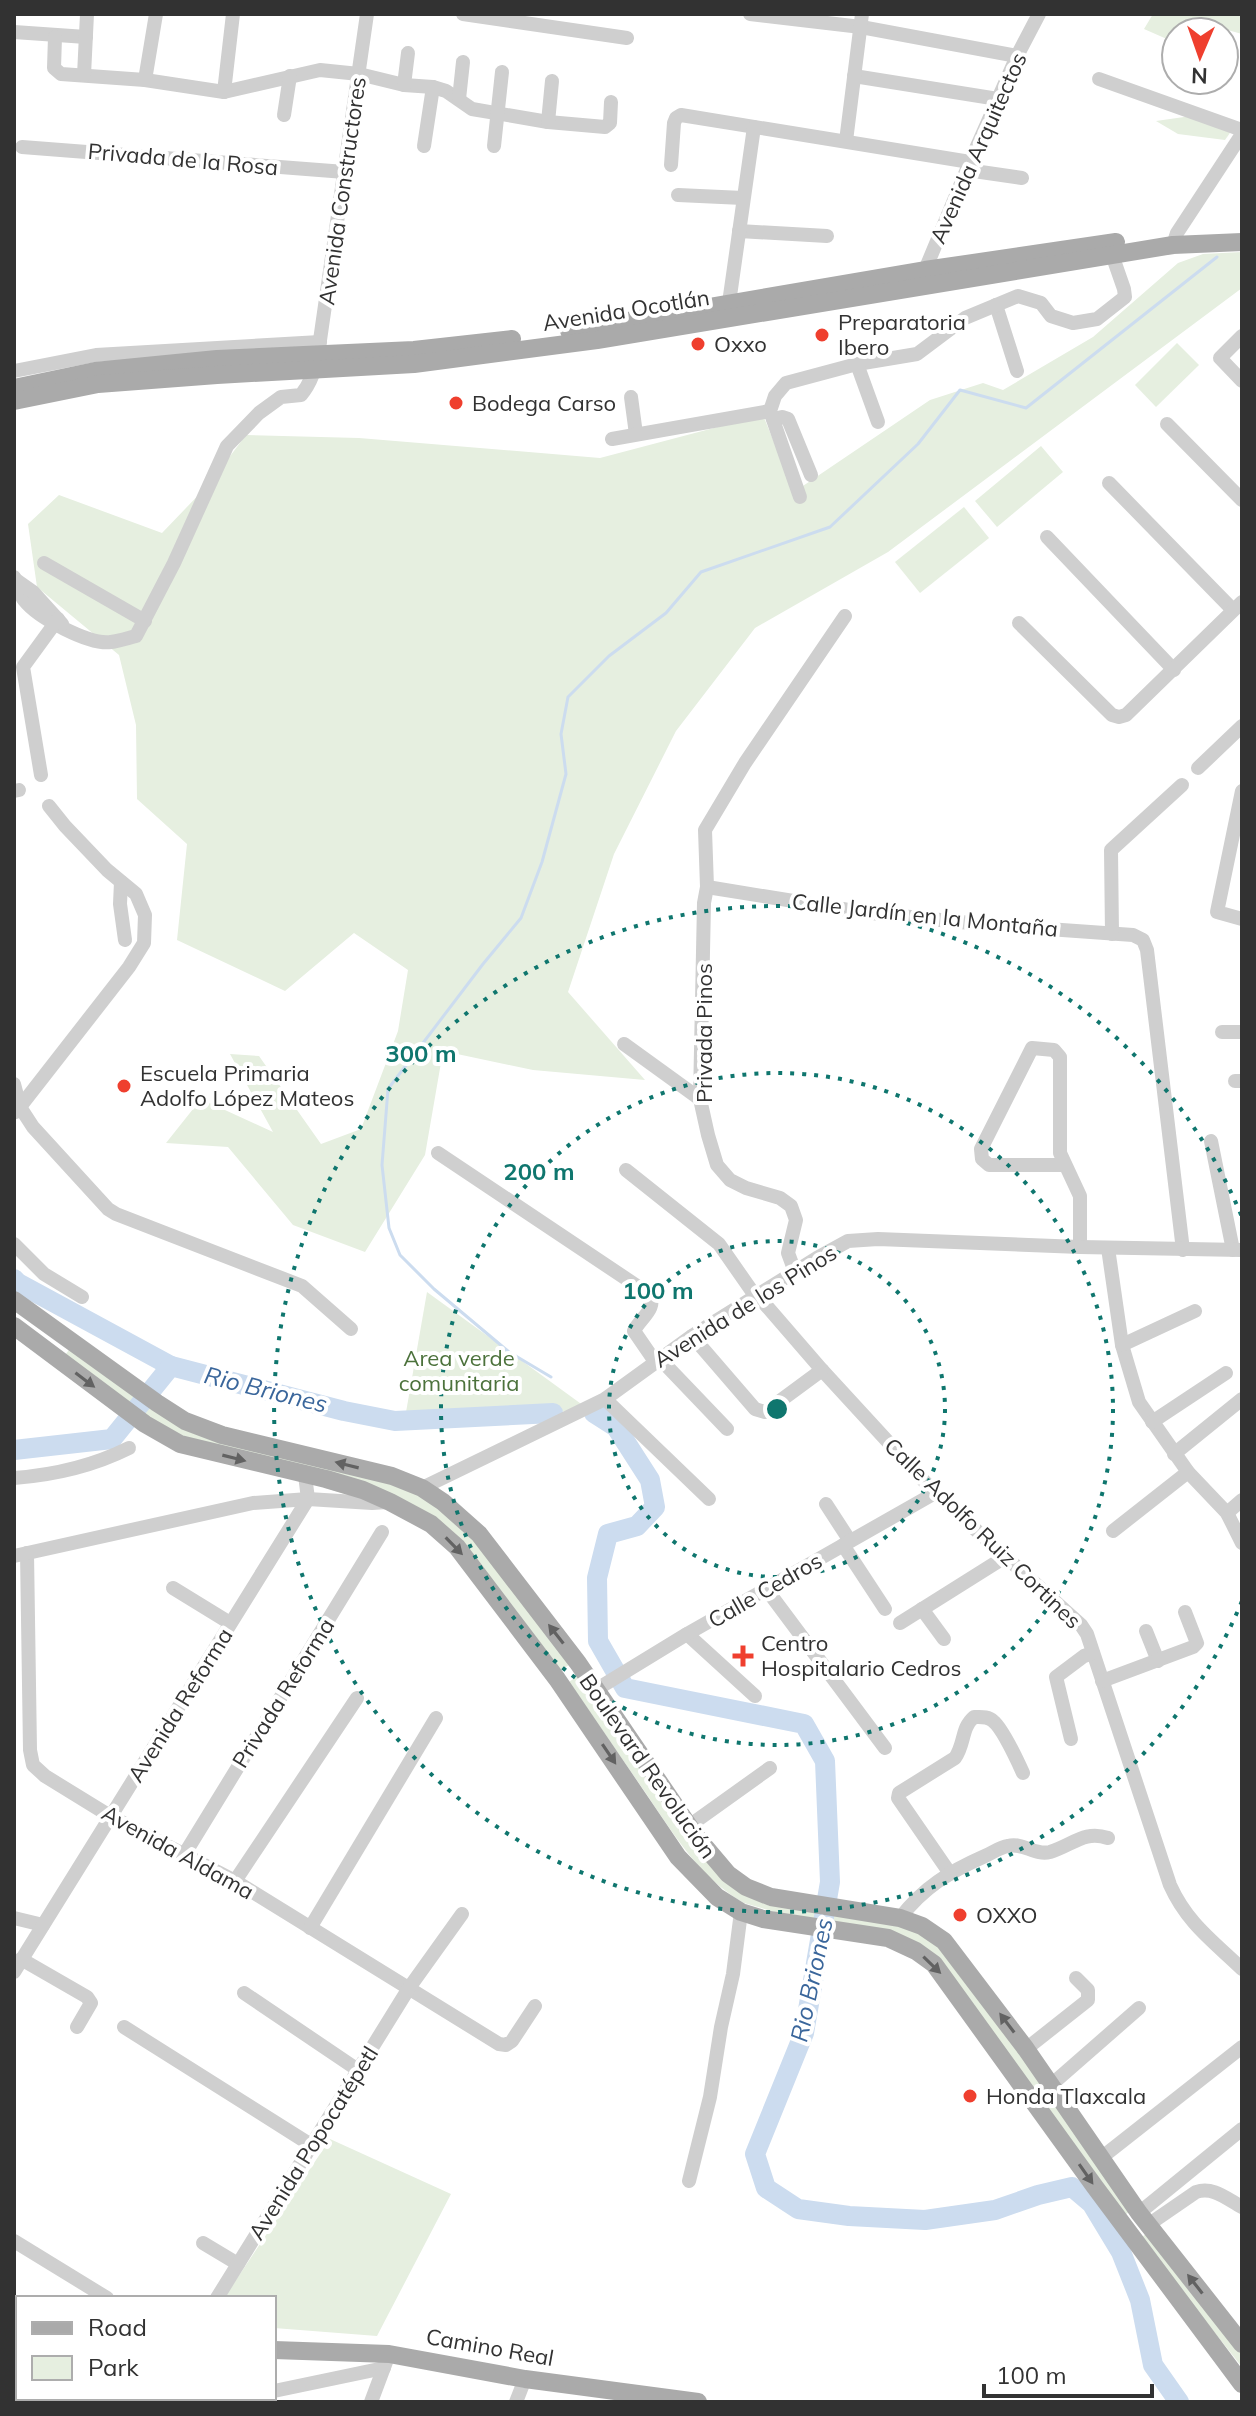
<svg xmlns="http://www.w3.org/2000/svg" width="1256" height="2416" font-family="Mulish,sans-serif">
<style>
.green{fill:#e6efe0}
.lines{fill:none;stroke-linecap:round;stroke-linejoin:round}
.stream{stroke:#ccdcef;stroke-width:3}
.river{stroke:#ccdcef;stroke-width:20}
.minor{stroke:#cfcfcf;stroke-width:14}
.major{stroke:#aaa;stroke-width:18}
.oneway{fill:#626262}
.ring{fill:none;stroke:#0f766e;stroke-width:4;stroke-dasharray:4 8}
.poi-dot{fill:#ef3f2e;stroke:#fff;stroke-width:3}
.labels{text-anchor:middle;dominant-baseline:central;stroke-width:8;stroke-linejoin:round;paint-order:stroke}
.street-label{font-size:22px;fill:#323232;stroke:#fff}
.poi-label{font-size:22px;fill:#323232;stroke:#fff;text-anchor:start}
.park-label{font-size:22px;fill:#4c723c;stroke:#fff}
.water-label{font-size:24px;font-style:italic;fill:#3a669b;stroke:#fff}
.centre{fill:#0f766e;stroke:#fff;stroke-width:4}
.ring-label{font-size:24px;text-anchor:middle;font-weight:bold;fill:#0f766e;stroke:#fff;stroke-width:8;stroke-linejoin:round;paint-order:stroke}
</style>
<rect width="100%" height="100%" fill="#fff"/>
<g class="green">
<path d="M1153,14H1242V34L1206,24L1203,32H1176V43L1144,29Z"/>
<path d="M1191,116L1232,130L1225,140L1178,134L1156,121Z"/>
<path d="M1242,252V288L888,552L755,628L676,731L614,854L568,992L645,1080L533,1070L443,1051L425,1155L365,1252L293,1225L228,1147L166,1143L201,1099L273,1132L230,1054L259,1056L321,1144L361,1129L398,1031L408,970L354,933L285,991L177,940L187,844L137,799L136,725L119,655L37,587L28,524L59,495L162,533L209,484L246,435L359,438L600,458L763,415L794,492L930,400L983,383L1003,390L1093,337L1178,263L1203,254Z"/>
<path d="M1177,343L1199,365L1156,407L1135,385Z"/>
<path d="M1041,446L1063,472L997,527L975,501Z"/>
<path d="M964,507L989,538L920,593L895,562Z"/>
<path d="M427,1292L584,1406L575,1411L405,1418Z"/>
<path d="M73,1344L156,1403L352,1470L420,1495L474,1538L572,1663L558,1672L432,1522L182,1442L61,1361Z"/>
<path d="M580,1674L726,1875L870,1916L923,1934L945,1950L1132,2210L1122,2217L937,1959L744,1903C699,1878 671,1830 643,1789C618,1753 594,1718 569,1682Z"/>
<path d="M330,2139L451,2194L377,2336L274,2328V2298H224Z"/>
<path d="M1149,2231L1242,2349V2367L1140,2239Z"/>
</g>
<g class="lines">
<path class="stream" d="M551,1377L509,1352L434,1289L400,1255L389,1228L382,1165L388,1089L483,964L521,918L542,862L566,774L561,734L568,697L609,656L666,613L701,572L830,527L918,444L960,390L1026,408L1217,257"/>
<g class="river">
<path d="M14,1279L18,1283L171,1366"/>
<path d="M594,1413L616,1427L650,1480L655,1507L637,1526L608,1534L597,1578L598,1641L625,1688L804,1724L825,1761L830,1882L804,2033L755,2154L766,2188L798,2209L849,2216L925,2220L995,2210L1038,2195L1072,2187L1092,2204L1121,2252L1140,2300L1153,2365L1179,2402"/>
<path d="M14,1450L112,1439L171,1366L344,1411L395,1421L553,1413"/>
</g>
<g class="minor">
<path d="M463,14L627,38"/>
<path d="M750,14L861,27L1017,56"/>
<path d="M14,32L86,37"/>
<path d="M55,37L54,68L61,74L145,80L224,92L320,70L359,74L404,85L433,87L446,91L472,109L548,122L605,127L610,123L611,102"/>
<path d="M84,75L87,14"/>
<path d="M854,76L998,99"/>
<path d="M1099,79L1242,130"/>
<path d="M145,80L156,14"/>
<path d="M404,85L408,53"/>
<path d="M224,92L233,14"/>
<path d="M459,99L463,62"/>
<path d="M284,115L290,76"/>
<path d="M548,122L552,81"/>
<path d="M846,141L862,14"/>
<path d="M424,146L433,87"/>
<path d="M494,146L502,72"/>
<path d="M22,147L345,172"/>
<path d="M671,165L674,123L676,118L681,115L970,162"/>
<path d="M967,170L1022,178"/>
<path d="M678,195L743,198"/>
<path d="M739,231L827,236"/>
<path d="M1173,245L1177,233L1242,134"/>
<path d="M924,276L925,270L970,162L1017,56L1039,14"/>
<path d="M996,305L1017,371"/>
<path d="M728,310L754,127"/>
<path d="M1242,336L1220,358L1242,381"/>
<path d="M857,364L917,354L965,318L1018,296L1041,303L1051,316L1073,323L1097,319L1125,297L1124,289L1109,246"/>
<path d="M14,371L96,355L320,342"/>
<path d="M631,397L636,434"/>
<path d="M773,419L782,417L788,419L811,475"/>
<path d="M1167,424L1242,500"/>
<path d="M612,439L770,411"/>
<path d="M1109,483L1233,610"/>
<path d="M800,497L770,411L775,396L786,383L857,364L878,422"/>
<path d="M1047,537L1174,670"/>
<path d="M44,563L145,621"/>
<path d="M14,577C18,584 19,594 24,600C38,618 89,645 111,642C119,641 128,638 136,636L174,563L227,446L259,413L281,397L301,395C311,383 315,370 318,354L367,14"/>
<path d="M16,580L33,592L62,624"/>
<path d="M1019,623L1112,715L1119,717L1126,715L1242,602"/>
<path d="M1198,768L1242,726"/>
<path d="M41,775L23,667L58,619"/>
<path d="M14,791L19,790"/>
<path d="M1242,791L1217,912L1242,919"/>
<path d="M121,882L120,904L125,940"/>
<path d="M707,887L861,912L990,925L1133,935L1143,940L1147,950L1183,1250"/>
<path d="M1112,934L1111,850L1182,785"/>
<path d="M1222,1032H1242"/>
<path d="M624,1044L700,1099"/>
<path d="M1235,1081H1242"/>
<path d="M14,1084L20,1107L33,1127L108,1209L116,1214L302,1286L351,1329"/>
<path d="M16,1112L129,967L144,943L145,915L136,894L107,870L65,826L49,806"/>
<path d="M1211,1141L1233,1250"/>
<path d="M438,1153L649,1294C658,1309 640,1318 634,1331L656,1363"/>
<path d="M1065,1165H989L982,1159L981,1149L1032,1048L1054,1050L1060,1057V1153L1080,1196V1247"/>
<path d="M626,1170L719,1244L756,1297"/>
<path d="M14,1244L44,1274L82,1297"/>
<path d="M1108,1248L1122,1345L1139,1402L1188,1472L1227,1513L1242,1543"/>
<path d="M795,1272L788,1253L796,1220L791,1206L780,1198L746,1188L730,1180L717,1165L708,1135L700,1099L704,903L707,887L705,830L745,763L845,616"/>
<path d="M758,1296L822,1370L935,1493L1081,1625L1087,1634L1170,1885C1187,1923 1213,1941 1242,1969"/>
<path d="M692,1336L755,1409L765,1412L822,1370"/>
<path d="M1122,1345L1195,1311"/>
<path d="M660,1359L727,1429"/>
<path d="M605,1399L709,1499"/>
<path d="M1152,1422L1226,1373"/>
<path d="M1174,1454L1242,1399"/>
<path d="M14,1478C54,1475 93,1466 129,1448"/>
<path d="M422,1488L605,1399L692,1336L817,1258L848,1241L878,1239L1080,1247L1242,1250"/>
<path d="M826,1504L850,1541"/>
<path d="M1227,1513L1242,1500"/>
<path d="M1113,1531L1188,1472"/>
<path d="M843,1545L885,1609"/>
<path d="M27,1553L30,1750L33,1765L45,1776L110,1816L235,1881L499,2044L506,2045L512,2041L535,2006"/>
<path d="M14,1556L253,1503L308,1499L372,1503L387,1502"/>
<path d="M173,1588L230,1623"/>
<path d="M767,1590L885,1748"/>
<path d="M922,1609L944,1639"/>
<path d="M900,1623L1005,1557"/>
<path d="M1146,1631L1158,1661"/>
<path d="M687,1634L755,1696"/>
<path d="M1102,1681L1193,1647L1197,1643L1185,1612"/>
<path d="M597,1689L687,1634L935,1493"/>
<path d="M1071,1739L1056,1677L1084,1656L1093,1653"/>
<path d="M689,1826L770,1768"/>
<path d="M184,1855L382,1532"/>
<path d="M949,1872L898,1798L899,1793L955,1758C965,1744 961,1728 974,1717C981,1717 988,1716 993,1721C1002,1728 1018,1762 1023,1773"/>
<path d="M235,1881L357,1698"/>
<path d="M14,1918L43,1925"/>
<path d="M900,1918C924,1887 949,1872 985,1856C992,1853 1000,1847 1008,1846C1023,1842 1035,1856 1050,1852C1073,1845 1084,1830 1108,1838"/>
<path d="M310,1928L436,1718"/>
<path d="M21,1959L87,1997L91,2003L77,2027"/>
<path d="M14,1972L308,1499L305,1475"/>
<path d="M244,1993L358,2070"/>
<path d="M124,2027L311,2145"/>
<path d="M1026,2049L1088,2000V1990L1076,1978"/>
<path d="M1051,2085L1139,2008"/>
<path d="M1101,2158L1242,2047"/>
<path d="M689,2181L710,2097L721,2027L733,1974L741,1912"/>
<path d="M1139,2213L1242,2129"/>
<path d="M1148,2225L1196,2192C1213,2186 1227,2199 1242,2207"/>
<path d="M14,2241L107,2298"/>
<path d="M203,2243L238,2264"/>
<path d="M217,2298L409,1988L462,1914"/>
<path d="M274,2391L384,2368"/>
<path d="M219,2402L239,2398"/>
<path d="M371,2402L386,2362"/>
<path d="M516,2402L525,2379"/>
</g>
<g class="major">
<path d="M569,331L925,270L1116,242"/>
<path d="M14,388L95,371L217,359L414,350L512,339"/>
<path d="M14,401L98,384L217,375L414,364L597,340L1173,245L1242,242"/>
<path d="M14,1300L157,1403L185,1421L222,1435L392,1476L422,1488L443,1502L479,1534L578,1663L695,1835L728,1874L746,1887L771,1897L900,1918L922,1926L944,1941L1026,2049L1139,2213L1242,2344"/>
<path d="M14,1326L145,1424L180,1444L326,1479L363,1490L390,1502L431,1524L457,1547L557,1679L678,1857L717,1897L741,1912L763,1919L888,1938L916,1951L934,1964L1095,2187L1242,2384"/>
<path d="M14,2343H18"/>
<path d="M274,2350L389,2354L525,2379L698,2402"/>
</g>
</g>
<defs><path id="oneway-solid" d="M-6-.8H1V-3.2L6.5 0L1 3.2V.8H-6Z" transform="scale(2)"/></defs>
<g class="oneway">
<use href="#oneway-solid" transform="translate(85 1380) rotate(37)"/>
<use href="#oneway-solid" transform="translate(234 1458) rotate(14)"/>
<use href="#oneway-solid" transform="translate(347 1465) rotate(-166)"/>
<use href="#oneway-solid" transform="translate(454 1546) rotate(46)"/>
<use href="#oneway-solid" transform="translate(556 1634) rotate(-128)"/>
<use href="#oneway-solid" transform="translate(609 1754) rotate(56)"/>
<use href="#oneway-solid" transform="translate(932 1965) rotate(44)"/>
<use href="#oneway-solid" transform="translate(1007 2023) rotate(-127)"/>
<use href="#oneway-solid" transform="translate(1086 2174) rotate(55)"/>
<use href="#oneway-solid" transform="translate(1195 2284) rotate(-128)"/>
</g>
<g class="ring">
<circle cx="777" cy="1409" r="168"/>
<circle cx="777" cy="1409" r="336"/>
<path d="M1242 1601A503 503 0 1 1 1242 1217"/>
</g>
<g class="poi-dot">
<circle cx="822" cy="335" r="8"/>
<circle cx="698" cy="344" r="8"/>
<circle cx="456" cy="403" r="8"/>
<circle cx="124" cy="1086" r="8"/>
<path d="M739 1644h8v8h8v8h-8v8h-8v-8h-8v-8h8z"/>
<circle cx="960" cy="1915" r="8"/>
<circle cx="970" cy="2096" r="8"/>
</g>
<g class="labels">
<g class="street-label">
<text transform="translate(978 148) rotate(-66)">Avenida Arquitectos</text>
<text transform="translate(183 159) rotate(5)">Privada de la Rosa</text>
<text transform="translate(342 191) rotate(-82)">Avenida Constructores</text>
<text transform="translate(626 310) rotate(-9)">Avenida Ocotlán</text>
<text transform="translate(925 915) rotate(6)">Calle Jardín en la Montaña</text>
<text transform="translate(704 1033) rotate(-90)">Privada Pinos</text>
<text transform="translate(745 1306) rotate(-32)">Avenida de los Pinos</text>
<text transform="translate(983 1533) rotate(44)">Calle Adolfo Ruiz Cortines</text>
<text transform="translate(765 1590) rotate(-30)">Calle Cedros</text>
<text transform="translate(283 1693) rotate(-58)">Privada Reforma</text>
<text transform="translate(180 1705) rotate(-58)">Avenida Reforma</text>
<text transform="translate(648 1766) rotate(55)">Boulevard Revolución</text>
<text transform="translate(178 1852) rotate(29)">Avenida Aldama</text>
<text transform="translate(313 2143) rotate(-58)">Avenida Popocatépetl</text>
<text transform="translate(490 2347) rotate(10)">Camino Real</text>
</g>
<g class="poi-label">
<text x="838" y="322">Preparatoria<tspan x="838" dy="25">Ibero</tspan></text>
<text x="714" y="344">Oxxo</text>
<text x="472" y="403">Bodega Carso</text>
<text x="140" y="1073">Escuela Primaria<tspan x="140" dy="25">Adolfo López Mateos</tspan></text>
<text x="761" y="1643">Centro<tspan x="761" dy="25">Hospitalario Cedros</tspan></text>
<text x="976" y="1915">OXXO</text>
<text x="986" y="2096">Honda Tlaxcala</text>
</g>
<g class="park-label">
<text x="459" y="1358">Area verde<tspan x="459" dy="25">comunitaria</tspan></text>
</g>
<g class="water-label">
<text transform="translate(266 1389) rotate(14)">Rio Briones</text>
<text transform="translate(811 1980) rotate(-78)">Rio Briones</text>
</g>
</g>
<circle cx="777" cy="1409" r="12" class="centre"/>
<g class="ring-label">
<text x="421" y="1062">300 m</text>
<text x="539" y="1180">200 m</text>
<text x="658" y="1299">100 m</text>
</g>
<rect width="1256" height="2416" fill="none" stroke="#323232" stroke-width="32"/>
<rect x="16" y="2296" width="260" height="104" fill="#ffffff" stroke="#adadad" stroke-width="2"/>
<rect x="32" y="2322" width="40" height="12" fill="#aaaaaa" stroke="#adadad" stroke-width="2"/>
<text x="88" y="2336" font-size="24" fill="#323232">Road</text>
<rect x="32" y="2356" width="40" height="24" fill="#e6efe0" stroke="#adadad" stroke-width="2"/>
<text x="88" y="2376" font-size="24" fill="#323232">Park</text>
<g transform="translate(1200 56) rotate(182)"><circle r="38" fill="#ffffff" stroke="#adadad" stroke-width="2"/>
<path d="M0-6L14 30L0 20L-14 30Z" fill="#ef3f2e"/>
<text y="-12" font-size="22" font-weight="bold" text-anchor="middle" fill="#323232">N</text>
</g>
<path d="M984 2384v12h168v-12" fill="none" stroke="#323232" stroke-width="4"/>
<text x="996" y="2384" font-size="24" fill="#323232" stroke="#ffffff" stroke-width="6" paint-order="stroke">100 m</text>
</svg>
